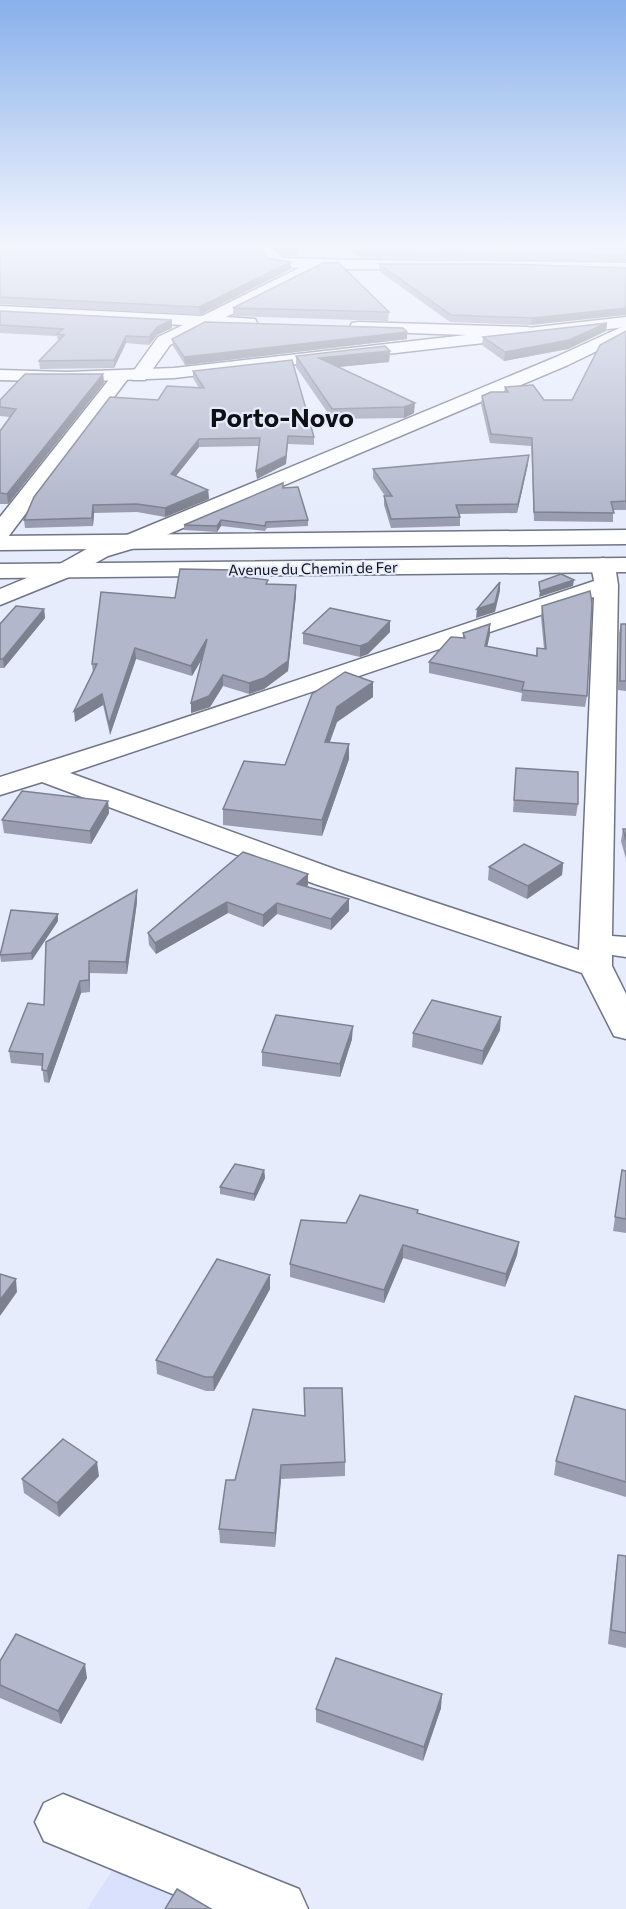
<svg xmlns="http://www.w3.org/2000/svg" width="626" height="1909" font-family="Commissioner,sans-serif">
<style>
.built{fill:#d9e1fd}
.lines{fill:none;stroke-linecap:round;stroke-linejoin:round}
.minor-casing{stroke:#6f7486;stroke-width:3}
.tertiary-casing{stroke:#6f7486;stroke-width:3}
.secondary-casing{stroke:#6f7486;stroke-width:3}
.minor{fill:#fff;fill-rule:evenodd}
.tertiary{fill:#fff;fill-rule:evenodd}
.secondary{fill:#fff;fill-rule:evenodd}
.wall{fill:#999daf}
.shaded-wall{fill:#7d808e}
.building{fill:#b2b7cb;stroke:#7d808e;stroke-width:1.5}
.labels{text-anchor:middle;dominant-baseline:central;stroke-width:4.5;stroke-linejoin:round;paint-order:stroke}
.far-street-label{font-size:15px;fill:#0e1016;stroke:#e7ecfc}
.far-town-label{font-size:26px;font-weight:bold;fill:#0e1016;stroke:#e7ecfc}
</style>
<rect width="100%" height="100%" fill="#e7ecfc"/>
<path class="built" d="M115,1866L217,1909H87Z"/>
<g class="lines">
<defs>
<g id="minor">
<path d="M254,244H269L283,258C397,262 512,260 626,263V273L505,269H322L226,317L255,319L257,323L255,327L208,326L170,345L145,380H133L130,376L8,537L0,539V517L115,372H127L130,376L158,337L183,325L0,316V306L202,316L299,268L270,264Z"/>
<path d="M358,322L527,327L533,328L536,332L533,336L527,337L352,331L350,327L352,323Z"/>
<path d="M626,325V337L568,365L138,547L108,556L74,575L0,605V589L58,565L92,546L122,537L556,357Z"/>
<path d="M603,558L611,560L615,565L618,585L612,936L626,937V957L612,955V966L626,994V1039L614,1036L582,973L315,884L42,782L0,795V777L142,732L594,581L591,565L595,560ZM594,597L579,950L337,870L70,773Z"/>
<path d="M63,1794L299,1889L308,1909H209L44,1841L35,1822L44,1803Z"/>
</g>
<path id="tertiary" d="M626,317V327L174,378L67,382L0,380V370L67,372L174,368Z"/>
<g id="secondary">
<path d="M626,530V544L0,550V536Z"/>
<path d="M626,558V572L0,578V564Z"/>
</g>
</defs>
<use href="#minor" class="minor-casing"/>
<use href="#tertiary" class="tertiary-casing"/>
<use href="#secondary" class="secondary-casing"/>
<use href="#minor" class="minor"/>
<use href="#tertiary" class="tertiary"/>
<use href="#secondary" class="secondary"/>
</g>
<g class="wall">
<path d="M272,244H299L298,256H284Z"/>
<path d="M626,244V261L360,258L352,252L353,245Z"/>
<path d="M0,247L268,258L291,262V269L200,315L0,304Z"/>
<path d="M379,264L626,268L531,325L450,322L379,271Z"/>
<path d="M233,308L389,312L388,321L233,316Z"/>
<path d="M0,311L172,328L157,335L149,345L126,343L114,368L40,369L39,361L58,342L57,336L0,333Z"/>
<path d="M607,323L606,331L568,349L504,361L482,345L483,337Z"/>
<path d="M626,331V510H613V522L534,521L531,446L490,443L481,404L482,396L504,392L505,387L544,400H572Z"/>
<path d="M407,332V339L185,365L173,346L172,339Z"/>
<path d="M390,351L389,362L337,367L414,413L404,418L332,419L296,367V356Z"/>
<path d="M193,371L314,437V445L288,444L286,464L257,479L256,471L259,446L199,447L176,476L208,490L209,499L165,517L137,512L94,513L93,526L25,528L24,520L158,400L199,388L193,378Z"/>
<path d="M103,374L104,383L8,504H0V431L10,417L0,416V400Z"/>
<path d="M528,464L517,513L459,514L460,517V526L391,528L384,505V496H385L373,478V469Z"/>
<path d="M283,483V488L308,520V526L267,528L265,531L221,526L217,532L184,530V525Z"/>
<path d="M235,576L269,584L296,595L288,671L264,689L249,694L223,686L210,707L191,713V703L202,658L192,676L136,659L110,735L103,705L75,722L93,674L92,664L175,598Z"/>
<path d="M542,606L587,696L585,707L521,701L522,693L429,673V662L463,638V633L490,624V634L487,646L536,656L537,648L544,649L541,617Z"/>
<path d="M44,609L45,618L4,668H0V624Z"/>
<path d="M621,624H626V691L618,690L619,633Z"/>
<path d="M390,632L368,654L360,657L303,644V633Z"/>
<path d="M373,682V697L337,722L330,742L349,744V759L322,836L223,825V809L285,765Z"/>
<path d="M516,768L578,804L576,816L513,812Z"/>
<path d="M108,801L109,813L91,844L4,833L2,820Z"/>
<path d="M623,829H626V859L621,841Z"/>
<path d="M243,852L308,885L307,886L349,899V911L331,930L277,914L263,927L228,913L156,954L149,945L148,933Z"/>
<path d="M563,863L562,875L527,899L488,880L489,867Z"/>
<path d="M137,902L127,974L90,973V992L81,993L49,1083L44,1082L42,1066L11,1063L9,1051L44,1005Z"/>
<path d="M58,921L32,960L1,962L0,955Z"/>
<path d="M500,1030L482,1065L412,1047L413,1033Z"/>
<path d="M352,1039L340,1077L262,1066V1052Z"/>
<path d="M264,1170L265,1178L254,1201L220,1194V1187Z"/>
<path d="M622,1170L626,1171V1233L613,1231Z"/>
<path d="M418,1210V1214L519,1242L517,1255L505,1287L403,1258L384,1303L290,1277V1264L346,1223Z"/>
<path d="M270,1275V1289L214,1391H206L157,1374L156,1360Z"/>
<path d="M253,1409L345,1462V1476L281,1479L275,1547L220,1543L219,1529L235,1480Z"/>
<path d="M626,1410V1497L554,1475L556,1461Z"/>
<path d="M99,1476L59,1517L24,1493L22,1479Z"/>
<path d="M618,1555L626,1556V1648L608,1644L616,1569Z"/>
<path d="M0,1661L87,1678L61,1724L0,1698Z"/>
<path d="M441,1708L423,1761L316,1722V1709Z"/>
</g>
<g class="shaded-wall">
<path d="M291,262V269L200,315L199,307Z"/>
<path d="M626,308V315L531,325L532,318Z"/>
<path d="M172,320V328L157,335L149,345V337L157,327Z"/>
<path d="M607,323L606,331L568,349L504,361L505,352Z"/>
<path d="M407,332V339L185,365L184,357Z"/>
<path d="M126,336V343L114,368V360Z"/>
<path d="M390,351L389,362L319,369V358Z"/>
<path d="M103,374L104,383L8,504L7,494Z"/>
<path d="M415,403L414,413L404,418V407Z"/>
<path d="M288,436L286,464L257,479L256,471Z"/>
<path d="M199,439V447L171,482V474Z"/>
<path d="M529,455L528,464L517,513L518,504Z"/>
<path d="M208,490L209,499L165,517V508Z"/>
<path d="M93,505L94,513L93,526L92,518Z"/>
<path d="M221,520V526L217,532V526Z"/>
<path d="M574,580L573,586L539,597L540,591Z"/>
<path d="M500,582V591L495,612L476,618L477,609Z"/>
<path d="M296,585V595L288,671L264,689L249,694V683Z"/>
<path d="M44,609L45,618L4,668L3,659Z"/>
<path d="M390,621V632L368,654L360,657V646Z"/>
<path d="M490,624V634L485,657V646Z"/>
<path d="M207,639L208,649L192,676L191,666Z"/>
<path d="M135,648L136,659L110,735L109,724Z"/>
<path d="M223,675V686L210,707L191,713V703Z"/>
<path d="M373,682V697L337,722L324,757L325,742L337,707Z"/>
<path d="M102,694L103,705L75,722L74,711Z"/>
<path d="M349,744V759L322,836V820Z"/>
<path d="M108,801L109,813L91,844L90,831Z"/>
<path d="M563,863L562,875L527,899L528,886Z"/>
<path d="M308,874V885L298,895L297,884Z"/>
<path d="M137,890V902L127,974L126,962Z"/>
<path d="M349,899V911L331,930V919Z"/>
<path d="M227,902L228,913L156,954L155,943Z"/>
<path d="M277,903V914L263,927V915Z"/>
<path d="M58,914V921L32,960L31,953Z"/>
<path d="M89,961L90,973V992L89,980Z"/>
<path d="M80,981L81,993L49,1083L47,1071Z"/>
<path d="M501,1017L500,1030L482,1065L483,1051Z"/>
<path d="M353,1026L352,1039L340,1077V1064Z"/>
<path d="M264,1170L265,1178L254,1201V1194Z"/>
<path d="M519,1242L517,1255L505,1287L506,1274Z"/>
<path d="M403,1245V1258L384,1303V1290Z"/>
<path d="M270,1275V1289L214,1391L213,1377Z"/>
<path d="M16,1279L17,1292L0,1316V1300Z"/>
<path d="M97,1462L99,1476L59,1517L57,1503Z"/>
<path d="M281,1465V1479L275,1547V1533Z"/>
<path d="M85,1664L87,1678L61,1724L58,1711Z"/>
<path d="M442,1694L441,1708L423,1761L424,1747Z"/>
</g>
<g class="building">
<path d="M11,244H257L268,258L291,262L199,307L0,297V247Z"/>
<path d="M279,244H298V249H284Z"/>
<path d="M354,244H626V255L360,251L353,245Z"/>
<path d="M323,263H339L389,312L233,308Z"/>
<path d="M379,264H505L626,268V308L532,318L451,315Z"/>
<path d="M0,311L172,320L157,327L149,337L126,336L114,360L39,361L64,335L57,334L63,329L0,325Z"/>
<path d="M205,322L403,328L407,332L184,357L172,339Z"/>
<path d="M607,323L569,340L505,352L483,337Z"/>
<path d="M626,331V501L611,502L614,513L534,512L532,438L491,434L482,396L491,392H508L505,387L533,385L544,400H572L600,345Z"/>
<path d="M385,346L390,351L319,358L415,403L404,407L332,409L296,356Z"/>
<path d="M292,360L314,437L288,436L286,456L256,471L260,438L199,439L171,474L208,490L165,508L137,504L93,505L92,518L24,520L34,497L110,397L158,400L167,386L204,388L193,371Z"/>
<path d="M25,374H103L7,494L0,493V431L16,409L0,407V400Z"/>
<path d="M529,455L518,504L456,505L460,517L391,519L384,496H392L373,469Z"/>
<path d="M283,483V488L298,487L308,520L266,522L265,526L221,520L217,526L184,525Z"/>
<path d="M180,569L235,570L234,576L268,580L266,584L296,585L288,661L264,678L249,683L223,675L209,696L191,703L207,639L191,666L135,648L109,724L102,694L74,711L97,664H92L101,592L175,598Z"/>
<path d="M561,574L574,580L540,591L539,582Z"/>
<path d="M500,582L495,603L477,609Z"/>
<path d="M590,591L592,603L587,696L522,690L524,682L429,662L451,637L465,638L463,633L490,624L485,646L537,656V648L546,649L542,606Z"/>
<path d="M16,606L44,609L3,659H0V624Z"/>
<path d="M330,608L390,621L368,643L360,646L303,633Z"/>
<path d="M621,624H626V681H620Z"/>
<path d="M345,672L373,682L337,707L325,742L349,744L322,820L223,809L244,761L285,765L312,694Z"/>
<path d="M516,768L578,772V804L514,800Z"/>
<path d="M22,791L108,801L90,831L2,820Z"/>
<path d="M623,829H626V840Z"/>
<path d="M524,844L563,863L528,886L489,867Z"/>
<path d="M243,852L308,874L297,884L349,899L331,919L277,903L263,915L227,902L155,943L148,933Z"/>
<path d="M137,890L126,962L89,961V980L80,981L47,1071L42,1070L43,1054L9,1051L28,1003L44,1005L46,942Z"/>
<path d="M11,910L58,914L31,953L0,955Z"/>
<path d="M432,1000L501,1017L483,1051L413,1033Z"/>
<path d="M276,1015L353,1026L340,1064L262,1052Z"/>
<path d="M235,1164L264,1170L254,1194L220,1187Z"/>
<path d="M622,1170L626,1171V1219L615,1217Z"/>
<path d="M360,1195L418,1210L417,1213L519,1242L506,1274L403,1245L384,1290L290,1264L301,1220L346,1223Z"/>
<path d="M217,1259L270,1275L213,1377H205L156,1360Z"/>
<path d="M0,1274L16,1279L0,1300Z"/>
<path d="M304,1388H342L345,1462L281,1465L275,1533L219,1529L226,1480H235L253,1409L305,1416Z"/>
<path d="M575,1396L626,1410V1482L556,1461Z"/>
<path d="M63,1439L97,1462L57,1503L22,1479Z"/>
<path d="M618,1555L626,1556V1633L611,1630Z"/>
<path d="M16,1634L85,1664L58,1711L0,1685V1661Z"/>
<path d="M336,1658L442,1694L424,1747L316,1709Z"/>
<path d="M177,1889L211,1909H165Z"/>
</g>
<linearGradient id="sky" x2="0" y2="1"><stop stop-color="#88b0eb"/><stop offset="0.48" stop-color="#f4f6fe"/><stop offset="1" stop-color="#f4f6fe" stop-opacity="0"/></linearGradient>
<rect width="626" height="512" fill="url(#sky)"/>
<g class="labels">
<g class="far-street-label">
<text transform="translate(313 568) rotate(-1)">Avenue du Chemin de Fer</text>
</g>
<g class="far-town-label">
<text x="282" y="416">Porto-Novo</text>
</g>
</g>
</svg>
